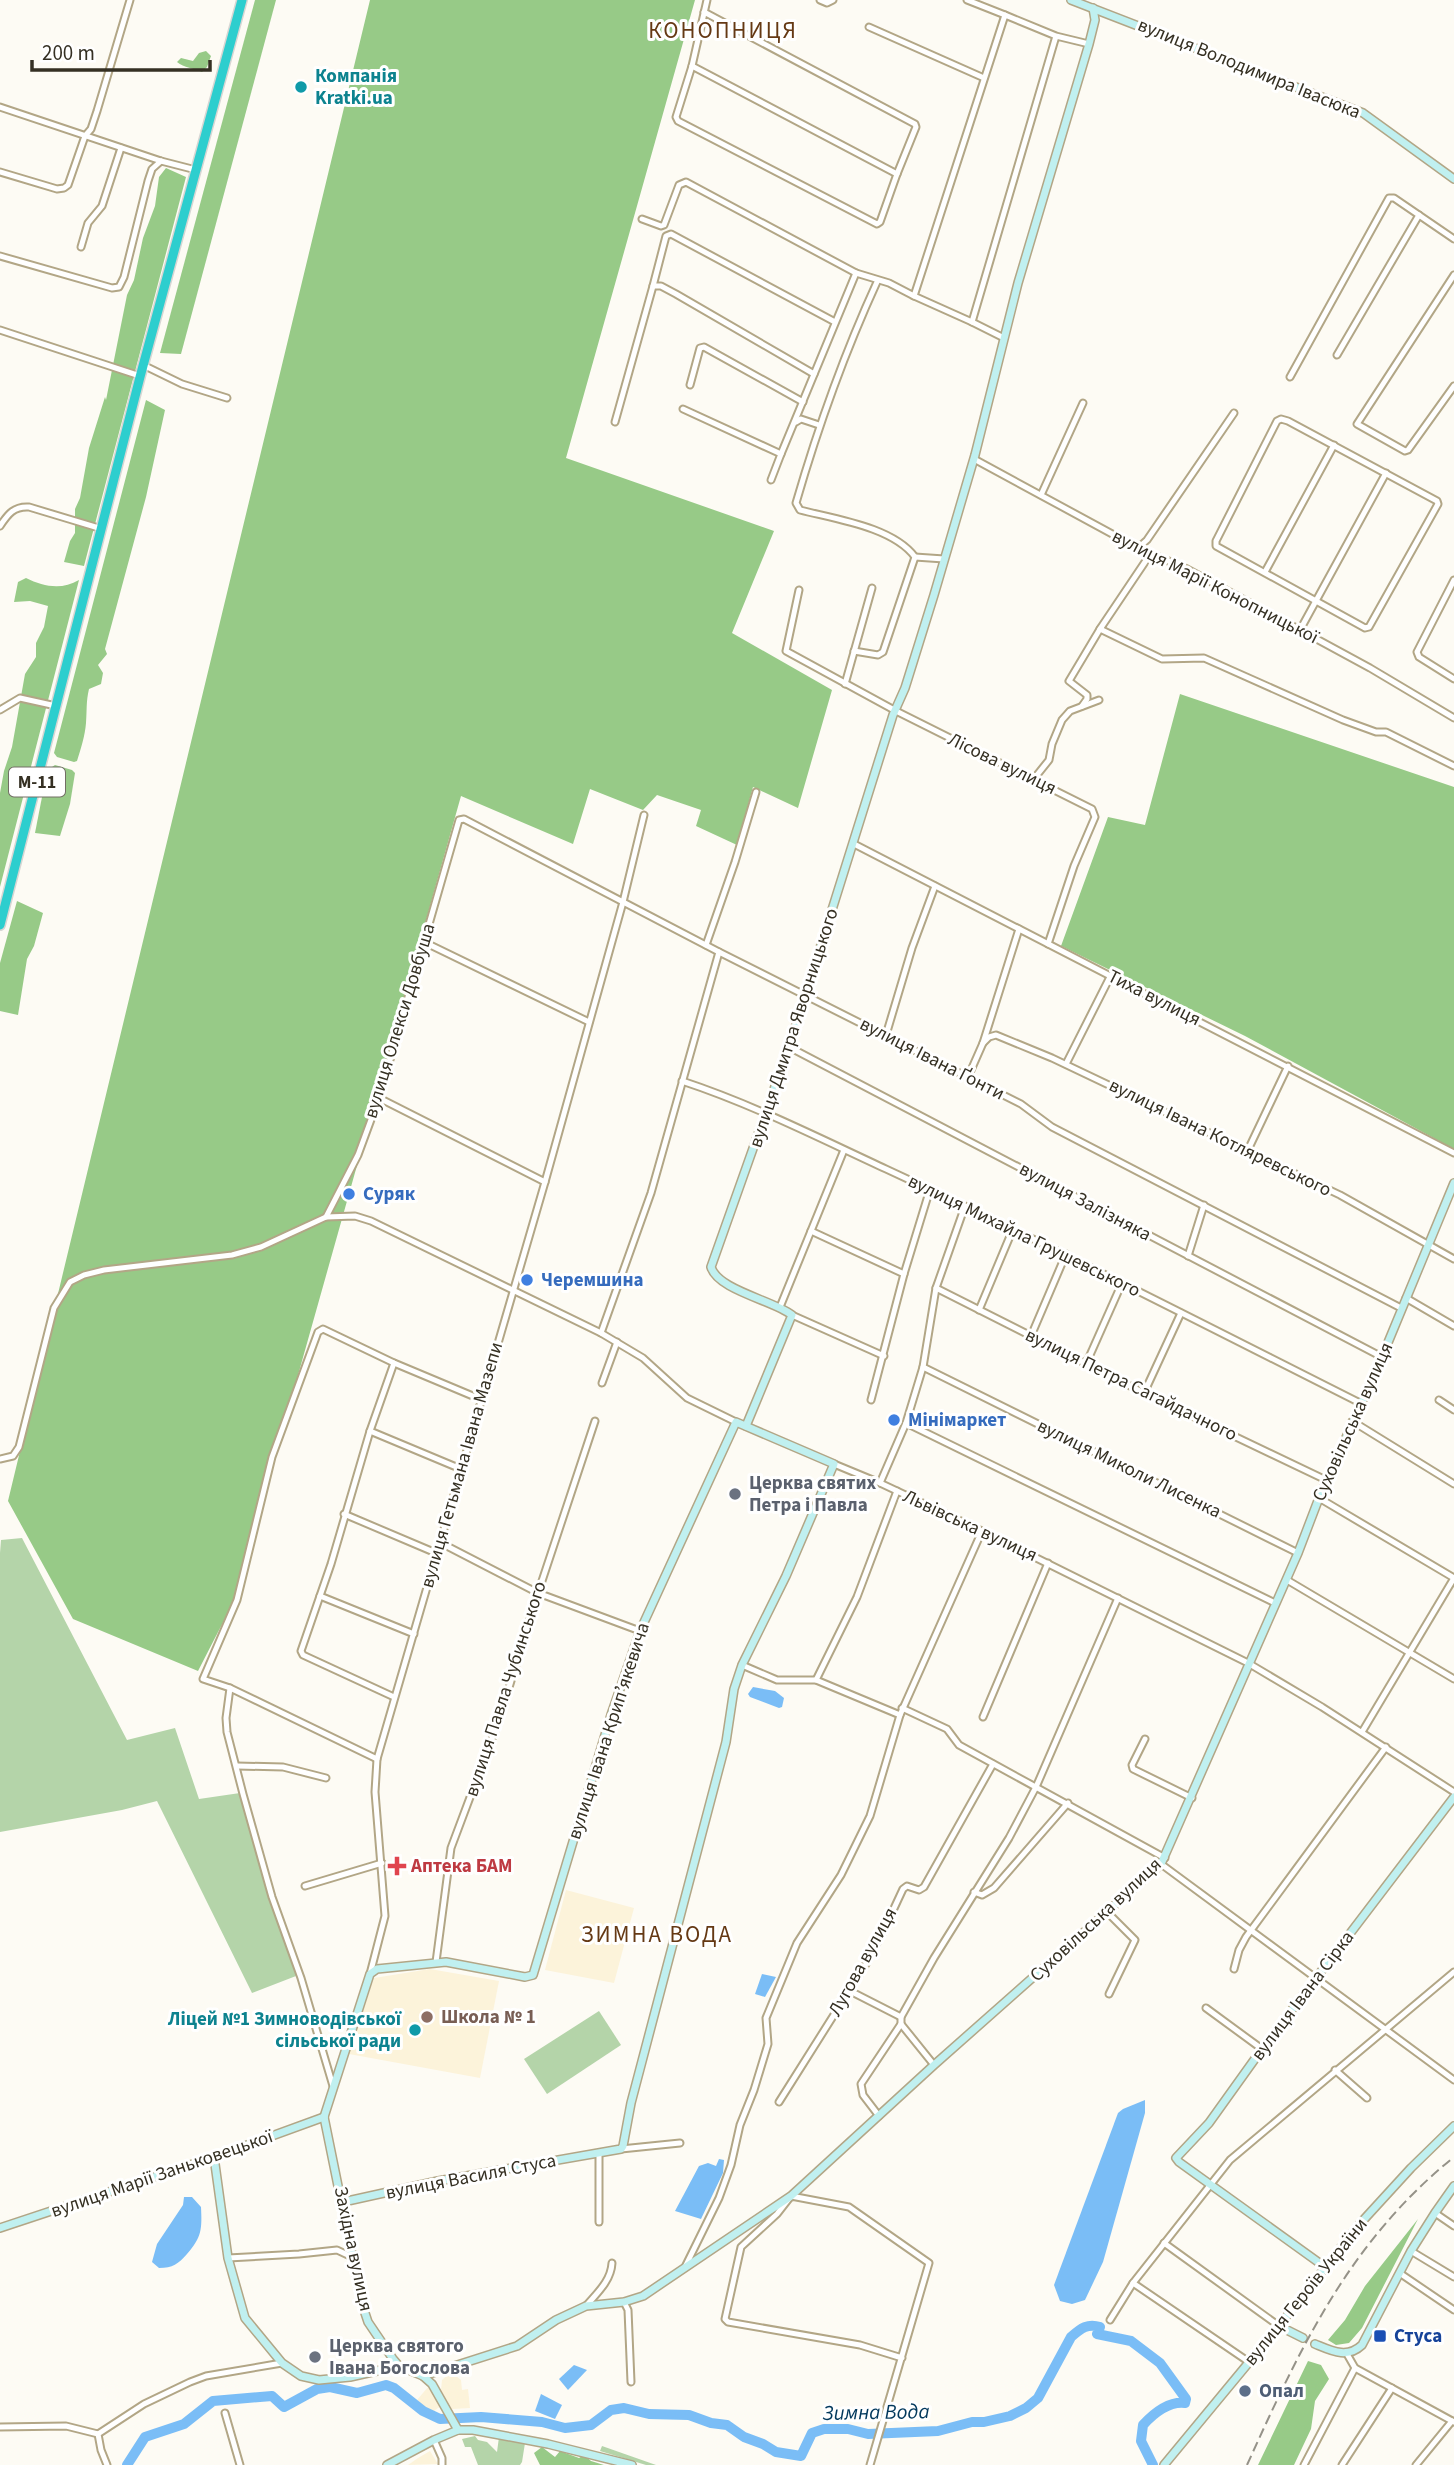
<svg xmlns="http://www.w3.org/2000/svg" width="1454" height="2465" font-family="'Source Sans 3',sans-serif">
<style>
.built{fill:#fcf3da}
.green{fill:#b4d4a9}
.forest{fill:#97ca87}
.water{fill:#7abdf6}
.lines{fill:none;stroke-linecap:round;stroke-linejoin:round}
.river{stroke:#7abdf6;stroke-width:10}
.street-casing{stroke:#b2a686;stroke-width:9}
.secondary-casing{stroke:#b2a686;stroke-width:10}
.highway-casing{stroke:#d7d6d3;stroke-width:12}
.street{stroke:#fff;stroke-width:5}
.secondary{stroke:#c0f0f0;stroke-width:7}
.highway{stroke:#2dcece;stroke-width:9}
.rail{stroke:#959288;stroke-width:2;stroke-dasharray:10 5;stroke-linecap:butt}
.culture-dot{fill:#0f9aa8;stroke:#fff;stroke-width:2.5}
.shop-dot{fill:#3f7fe0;stroke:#fff;stroke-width:2.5}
.worship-dot{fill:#6b7280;stroke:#fff;stroke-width:2.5}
.health-dot{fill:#e0444e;stroke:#fff;stroke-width:2.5}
.education-dot{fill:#8d6e63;stroke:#fff;stroke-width:2.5}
.transit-dot{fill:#1a4fb4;stroke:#fff;stroke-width:2.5}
.service-dot{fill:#5c6f8a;stroke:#fff;stroke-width:2.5}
.labels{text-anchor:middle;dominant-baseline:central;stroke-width:6;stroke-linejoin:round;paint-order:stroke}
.shield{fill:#fff;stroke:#726e65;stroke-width:2}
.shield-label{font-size:18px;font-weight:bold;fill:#353023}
.street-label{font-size:19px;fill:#353023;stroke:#fff}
.culture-label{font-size:19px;font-weight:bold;fill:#0d838f;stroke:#fff;text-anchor:start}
.shop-label{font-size:19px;font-weight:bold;fill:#366cbe;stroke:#fff;text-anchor:start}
.worship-label{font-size:19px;font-weight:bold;fill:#5b616d;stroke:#fff;text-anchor:start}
.health-label{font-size:19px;font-weight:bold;fill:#be3a42;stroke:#fff;text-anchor:start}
.education-label{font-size:19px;font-weight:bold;fill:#785e54;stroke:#fff;text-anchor:start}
.transit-label{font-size:19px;font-weight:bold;fill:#164399;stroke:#fff;text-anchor:start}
.service-label{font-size:19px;font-weight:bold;fill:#4e5e75;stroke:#fff;text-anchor:start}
.water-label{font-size:21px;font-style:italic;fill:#02385c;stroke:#fff}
.quarter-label{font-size:23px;letter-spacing:2px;fill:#653914;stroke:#fff}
</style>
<rect width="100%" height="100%" fill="#fdfbf4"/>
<g class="built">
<path d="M566,1890L634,1908L614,1983L545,1970Z"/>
<path d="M430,1969L499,1981L480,2078L349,2054L374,1978Z"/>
<path d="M451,2372L461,2380L462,2390L468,2389L470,2408L452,2409L441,2390L442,2380Z"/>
<path d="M428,2387L441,2406L431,2413L417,2400Z"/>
<path d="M430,2451L438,2464L408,2465L418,2458Z"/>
</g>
<g class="green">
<path d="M22,1538L127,1740L175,1728L199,1799L240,1793L296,1976L252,1993L157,1801L122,1810L0,1832V1553L1,1540Z"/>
<path d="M599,2011L621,2045L547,2094L524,2059Z"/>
<path d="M475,2436L478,2440L487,2442L497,2452L499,2437L525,2443L522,2462L520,2465H478L471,2447H465L462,2439Z"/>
<path d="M602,2446L656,2465H646L600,2451Z"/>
</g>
<g class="forest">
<path d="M255,0H276L181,354L160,353Z"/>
<path d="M370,0H695L566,458L774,531L732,633L832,690L798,808L753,787L737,845L696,826L701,810L657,795L643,810L590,789L573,844L461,796L235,1599L198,1671L73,1619L8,1501Z"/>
<path d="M206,51L211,56L207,67L202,72C194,68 184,68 177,62L181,58L193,61L199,53Z"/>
<path d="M166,168L186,177L84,566L64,562L70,541L75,533V509L80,498L89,448L105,397L106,400L127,295L134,280L143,238L155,206L159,177Z"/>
<path d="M146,400L165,410L146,497L105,649L107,654L98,665L103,673L101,684L89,689C86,701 87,711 86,723C85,736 81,748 77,761L74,762L57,757L54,753Z"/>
<path d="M26,578C44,587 62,590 79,580L0,887V793L4,771L12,747L25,674L36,657V643L44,627L48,606L30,601L14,602L18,582Z"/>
<path d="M1180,694L1454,787V1149L1245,1036L1061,946L1108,817L1145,825Z"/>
<path d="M55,765L72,770L75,773L70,804L60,836L35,833L42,797L52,767Z"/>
<path d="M17,901L43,913L34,946L27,959L18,1015L0,1011V963Z"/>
<path d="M1418,2219L1362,2328L1349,2343L1336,2345L1328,2340L1345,2320L1365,2286Z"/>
<path d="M1308,2361L1321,2365L1329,2379L1315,2401L1311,2429L1294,2465H1258Z"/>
<path d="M542,2447L555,2457L560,2451L579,2458L584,2455L591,2461L604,2465H540L534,2453Z"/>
</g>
<g class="water">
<path d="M753,1687L775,1691L784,1698L782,1707L779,1708L750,1697L748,1694Z"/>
<path d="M762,1974L776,1977L765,1997L755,1994Z"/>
<path d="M1145,2100V2113L1103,2262L1085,2300L1072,2304L1060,2301L1054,2285L1118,2113L1123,2109Z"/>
<path d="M719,2159L724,2160L723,2173L701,2219L675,2211L699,2166L708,2163L716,2166Z"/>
<path d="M184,2197H192L201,2207C202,2229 202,2237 187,2254C178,2264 173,2268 159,2268L152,2262L157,2244L183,2205Z"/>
<path d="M574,2365L587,2370L568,2390L559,2379Z"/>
<path d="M541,2394L562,2405L555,2419L535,2411Z"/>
</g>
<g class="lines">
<path class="river" d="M127,2465L145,2437L184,2424L213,2401L272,2396L284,2407L317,2389L330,2387L357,2393L386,2385L394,2388L423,2411L440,2419L481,2417L542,2422L565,2428L591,2425L611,2410L624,2408L649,2414L689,2415L711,2423L727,2425L744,2437L763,2444L776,2452L801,2456L812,2433L824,2429H848L868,2434L938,2431L972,2422H984L1010,2416L1026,2408L1038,2398L1071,2337C1081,2328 1088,2323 1100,2327L1097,2334L1131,2341L1160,2363L1186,2399L1185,2403C1168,2401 1154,2413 1143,2425L1141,2441L1153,2465"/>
<defs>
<g id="street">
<path d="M707,0L692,66L676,117L678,121L877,224L880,222L897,174"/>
<path d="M820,0L827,3L833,0"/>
<path d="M967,0L1005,15"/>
<path d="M869,27L984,78"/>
<path d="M1056,36L972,322L914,296L1005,15L1056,36L1089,44"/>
<path d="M692,66L897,174L916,127L915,124L704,12"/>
<path d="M0,107L161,161L196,170"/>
<path d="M0,172L57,189L64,188L68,185L85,136L91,129L97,111L130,0"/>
<path d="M642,219L661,226L664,225L679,185L686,182L856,273L889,283L914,296"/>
<path d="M81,247L88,223L102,206L121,148"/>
<path d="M0,256L112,288L119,287L124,277L148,181L152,169L161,161"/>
<path d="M1454,275L1357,424L1405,451L1408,450L1454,386"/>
<path d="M972,322L1004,338"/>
<path d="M0,330L140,376"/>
<path d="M1337,355L1419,215"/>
<path d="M143,365L182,384L227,398"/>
<path d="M814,374L676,294L661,286H653L666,236L671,234L835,322"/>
<path d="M1290,377L1389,198H1394L1454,239"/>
<path d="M690,385L700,348L704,347L803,402"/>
<path d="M683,409L781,454L856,273"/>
<path d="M1281,419L1288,421L1437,501L1438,504L1369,627L1365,628L1216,546V541L1277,421Z"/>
<path d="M615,422L653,286"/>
<path d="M796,422L801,419L819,425"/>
<path d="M974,459L1138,548L1187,569L1300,630L1370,668L1454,718"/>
<path d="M771,480L781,454"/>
<path d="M1041,495L1083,403"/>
<path d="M0,526C8,514 14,506 29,507L102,529"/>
<path d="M1138,548L1147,540L1234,413"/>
<path d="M915,557L944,559"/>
<path d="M1265,572L1334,445"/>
<path d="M1454,580L1417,652L1419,657L1454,679"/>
<path d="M799,590L786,651L896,711L1092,809L1095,817L1074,866L1048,944"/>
<path d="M1100,629L1151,553"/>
<path d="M1300,630L1386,473"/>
<path d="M854,651L878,655L883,652L915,557C893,527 835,519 800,510L796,503C818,427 844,354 877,282"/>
<path d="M845,684L872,588"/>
<path d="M1082,706L1087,699V695L1069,681L1100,629L1162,659L1204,658L1343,720L1376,732H1386L1454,766"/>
<path d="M0,710L20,698L56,706"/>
<path d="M1033,780L1049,760L1052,744L1062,720L1070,711L1099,700"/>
<path d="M854,844L1454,1153"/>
<path d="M424,942L589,1022"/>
<path d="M706,945L735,862L756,792"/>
<path d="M886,1035L912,948L935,886"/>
<path d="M983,1043L989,1037L996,1035L1052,1058L1340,1195L1454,1259"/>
<path d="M789,1047L1382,1357"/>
<path d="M1066,1064L1111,975"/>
<path d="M968,1077L983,1043L1019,929"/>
<path d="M682,1081C752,1104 819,1138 886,1169C1046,1243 1203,1324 1360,1403"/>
<path d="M379,1098L545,1182"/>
<path d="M1247,1152L1288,1066"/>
<path d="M326,1217L358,1155L379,1098L459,820L464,819L719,952L1021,1104L1052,1127L1401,1308"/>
<path d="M811,1231L904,1274"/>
<path d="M1188,1256L1204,1205"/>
<path d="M936,1288L1144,1393L1326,1480"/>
<path d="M1406,1298L1454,1326"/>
<path d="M780,1307L844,1150"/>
<path d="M979,1310L1013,1229"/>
<path d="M792,1315L884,1356"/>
<path d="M601,1333L651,1193L719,952"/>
<path d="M1031,1336L1066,1254"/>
<path d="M394,1363L370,1431L331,1564L301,1651L303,1655L394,1697"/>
<path d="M1086,1364L1122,1283"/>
<path d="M923,1367L1298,1553"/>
<path d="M602,1383L617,1342"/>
<path d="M1144,1393L1181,1313"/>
<path d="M871,1400L904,1274L930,1189"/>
<path d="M1439,1400L1454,1410"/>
<path d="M1352,1421L1454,1484"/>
<path d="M906,1423L1275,1603"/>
<path d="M370,1431L461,1469"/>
<path d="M0,1459L13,1456L19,1447L54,1308L70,1282L84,1275L104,1270L232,1255L261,1247L326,1217L355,1216L371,1221L601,1333L643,1358L687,1398L736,1422"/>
<path d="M834,1464L880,1483L982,1531L1248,1663L1322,1707L1454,1792"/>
<path d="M880,1483L906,1423L923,1367L936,1288L965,1206"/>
<path d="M1319,1498L1454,1578"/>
<path d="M344,1514L436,1553"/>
<path d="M439,1542L538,1593L640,1631"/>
<path d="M1287,1580L1454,1679"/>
<path d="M320,1596L414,1634"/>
<path d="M742,1665L777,1680H816L900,1715"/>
<path d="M816,1680L857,1597L897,1491"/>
<path d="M230,1688L226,1718L227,1732L243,1794L272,1897L301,1978L333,2086"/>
<path d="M902,1708L947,1729L959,1745L1165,1858"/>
<path d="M983,1717L1048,1563"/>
<path d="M1362,1732L1454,1578"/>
<path d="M1145,1739L1132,1765L1133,1769L1192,1798"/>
<path d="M377,1759L230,1688L203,1679L237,1600L272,1457L318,1332L323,1329L394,1363L480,1399"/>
<path d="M237,1766L283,1767L326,1778"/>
<path d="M1161,1864L1454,2080"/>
<path d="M305,1886L382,1863"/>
<path d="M974,1892L982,1895L994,1888L1068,1803"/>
<path d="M1108,1913L1135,1940L1109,1994"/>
<path d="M436,1962L451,1848L499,1720L538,1593L595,1421"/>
<path d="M1234,1969L1239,1950L1246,1937L1386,1747"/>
<path d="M370,1974L385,1916L375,1792L377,1759L545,1182L623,902L644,815"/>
<path d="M850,1991L901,2017"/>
<path d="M1206,2008L1262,2049"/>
<path d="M901,2024L934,2065"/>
<path d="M1335,2070L1367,2098"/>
<path d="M779,2102L866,1964L883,1932L903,1889L907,1886L919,1890L924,1887L993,1764"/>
<path d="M879,2116L863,2095L861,2084L901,2024V2017L934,1958L1009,1838L1036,1787L1118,1598"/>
<path d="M621,2149L680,2143"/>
<path d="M1435,2213L1454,2226"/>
<path d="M599,2222V2153"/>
<path d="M1164,2243L1279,2326"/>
<path d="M1411,2251L1454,2277"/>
<path d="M228,2258L299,2254L337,2250L352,2257"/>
<path d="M686,2265L719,2198L731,2165L740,2125L754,2090L768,2044L766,2018L797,1943L841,1875L870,1816L900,1715L982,1531"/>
<path d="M1401,2274L1454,2310"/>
<path d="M1133,2283L1249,2362"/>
<path d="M624,2302L628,2310L631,2382"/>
<path d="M586,2306C597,2293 611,2281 612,2263"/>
<path d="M1110,2320L1133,2283L1230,2160L1454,1972"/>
<path d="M1347,2354L1355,2368L1454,2422"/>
<path d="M225,2413L240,2465"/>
<path d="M0,2427L66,2426L98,2434"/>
<path d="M434,2440L442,2458V2465"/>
<path d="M107,2465L101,2450L98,2434L144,2404L190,2382L206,2376L282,2363"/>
<path d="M870,2465L929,2263L849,2207L791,2196L777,2214L741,2247L725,2319L728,2322L860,2345L902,2358"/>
<path d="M1304,2465L1355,2368"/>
<path d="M1342,2465L1392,2388"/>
<path d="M1416,2465L1452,2421"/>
</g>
<g id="secondary">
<path d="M1071,0L1363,113L1454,179"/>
<path d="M746,1426L792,1315C772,1300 718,1290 711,1267L789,1047L893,715L905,688L934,595L975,455L1018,283L1089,44L1095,20L1093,8"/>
<path d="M324,2117L370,1974L377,1969L446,1962L525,1977L533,1975L611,1715L640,1631L736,1422L834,1464L786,1576L742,1665L734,1689L726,1742L631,2103L623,2146L621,2149L438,2181L343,2202"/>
<path d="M324,2117L362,2304L368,2322L393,2359L399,2366L423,2376L432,2384L458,2430"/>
<path d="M214,2157L228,2258L245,2318L282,2363L301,2376L319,2380L350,2377L399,2366"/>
<path d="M0,2228L214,2157L324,2117"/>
<path d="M1325,2267L1179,2162L1176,2158L1209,2123L1262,2049L1454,1797"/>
<path d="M1279,2326L1303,2338"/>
<path d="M1315,2344C1332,2351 1347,2359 1362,2345L1411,2251L1435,2213L1454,2186"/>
<path d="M423,2376L517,2346L556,2320L586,2306L624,2302L643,2296L791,2196L934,2065L1161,1864L1298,1553L1319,1498L1382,1357L1454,1183"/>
<path d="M387,2465L434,2440L458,2430H473L548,2444L632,2465"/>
<path d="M1164,2465L1279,2326L1357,2227L1411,2168L1454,2126"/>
</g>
<path id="highway" d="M0,925L140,377L242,0"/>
</defs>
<use href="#street" class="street-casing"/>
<use href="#secondary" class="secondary-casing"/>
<use href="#highway" class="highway-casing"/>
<use href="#street" class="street"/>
<use href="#secondary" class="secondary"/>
<use href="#highway" class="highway"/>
<path class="rail" d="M1247,2465C1301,2346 1350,2241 1454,2157"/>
</g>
<g class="culture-dot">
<circle cx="301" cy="87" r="7"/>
<circle cx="415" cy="2030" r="7"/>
</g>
<g class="shop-dot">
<circle cx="349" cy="1194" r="7"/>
<circle cx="527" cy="1280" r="7"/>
<circle cx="894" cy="1420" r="7"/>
</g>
<g class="worship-dot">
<circle cx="735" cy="1494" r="7"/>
<circle cx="315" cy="2357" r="7"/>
</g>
<path class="health-dot" d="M393.5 1855.5h7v7h7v7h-7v7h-7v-7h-7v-7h7z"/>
<circle class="education-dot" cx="427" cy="2017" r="7"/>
<rect class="transit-dot" x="1373" y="2329" width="14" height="14" rx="3.5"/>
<circle class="service-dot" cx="1245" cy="2391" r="7"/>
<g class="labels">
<rect class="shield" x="9" y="767.5" width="56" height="29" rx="5"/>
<g class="shield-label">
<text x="37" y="782">М-11</text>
</g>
<g class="street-label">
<text transform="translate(1249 69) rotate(22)">вулиця Володимира Івасюка</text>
<text transform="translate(1215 587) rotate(27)">вулиця Марії Конопницької</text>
<text transform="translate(1002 764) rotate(26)">Лісова вулиця</text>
<text transform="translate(1154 998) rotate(27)">Тиха вулиця</text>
<text transform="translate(400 1021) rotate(-73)">вулиця Олекси Довбуша</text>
<text transform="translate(794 1028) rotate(-72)">вулиця Дмитра Яворницького</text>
<text transform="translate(932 1059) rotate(27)">вулиця Івана Ґонти</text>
<text transform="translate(1220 1138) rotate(26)">вулиця Івана Котляревського</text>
<text transform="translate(1085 1202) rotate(28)">вулиця Залізняка</text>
<text transform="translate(1024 1236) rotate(26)">вулиця Михайла Грушевського</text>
<text transform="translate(1131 1385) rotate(26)">вулиця Петра Сагайдачного</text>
<text transform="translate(1353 1422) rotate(-66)">Суховільська вулиця</text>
<text transform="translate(462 1465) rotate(-74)">вулиця Гетьмана Івана Мазепи</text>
<text transform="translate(1129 1469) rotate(26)">вулиця Миколи Лисенка</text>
<text transform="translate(970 1526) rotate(25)">Львівська вулиця</text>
<text transform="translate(506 1689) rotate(-72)">вулиця Павла Чубинського</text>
<text transform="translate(609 1731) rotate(-72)">вулиця Івана Крипʼякевича</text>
<text transform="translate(1096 1920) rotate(-43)">Суховільська вулиця</text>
<text transform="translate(863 1962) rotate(-61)">Лугова вулиця</text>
<text transform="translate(1303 1996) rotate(-53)">вулиця Івана Сірка</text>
<text transform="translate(162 2174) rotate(-19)">вулиця Марії Заньковецької</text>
<text transform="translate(471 2177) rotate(-11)">вулиця Василя Стуса</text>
<text transform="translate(353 2249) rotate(78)">Західна вулиця</text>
<text transform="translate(1306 2292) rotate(-51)">вулиця Героїв України</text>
</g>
<g class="culture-label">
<text x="315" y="76">Компанія<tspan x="315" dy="22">Kratki.ua</tspan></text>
<text x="401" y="2019" text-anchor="end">Ліцей №1 Зимноводівської<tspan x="401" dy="22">сільської ради</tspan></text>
</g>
<g class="shop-label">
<text x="363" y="1194">Суряк</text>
<text x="541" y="1280">Черемшина</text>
<text x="908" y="1420">Мінімаркет</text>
</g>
<g class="worship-label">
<text x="749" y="1483">Церква святих<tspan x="749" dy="22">Петра і Павла</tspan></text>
<text x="329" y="2346">Церква святого<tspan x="329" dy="22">Івана Богослова</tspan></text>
</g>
<g class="health-label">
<text x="411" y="1866">Аптека БАМ</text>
</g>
<g class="education-label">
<text x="441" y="2017">Школа № 1</text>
</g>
<g class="transit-label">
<text x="1394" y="2336">Стуса</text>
</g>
<g class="service-label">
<text x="1259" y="2391">Опал</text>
</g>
<g class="water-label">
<text transform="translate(876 2412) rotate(-1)">Зимна Вода</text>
</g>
<g class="quarter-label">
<text x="723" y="30">КОНОПНИЦЯ</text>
<text x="657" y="1934">ЗИМНА ВОДА</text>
</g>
</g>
<path d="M32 60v10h178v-10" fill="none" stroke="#353023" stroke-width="3.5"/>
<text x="42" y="60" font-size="21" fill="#353023" stroke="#ffffff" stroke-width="5" paint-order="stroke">200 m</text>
</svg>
